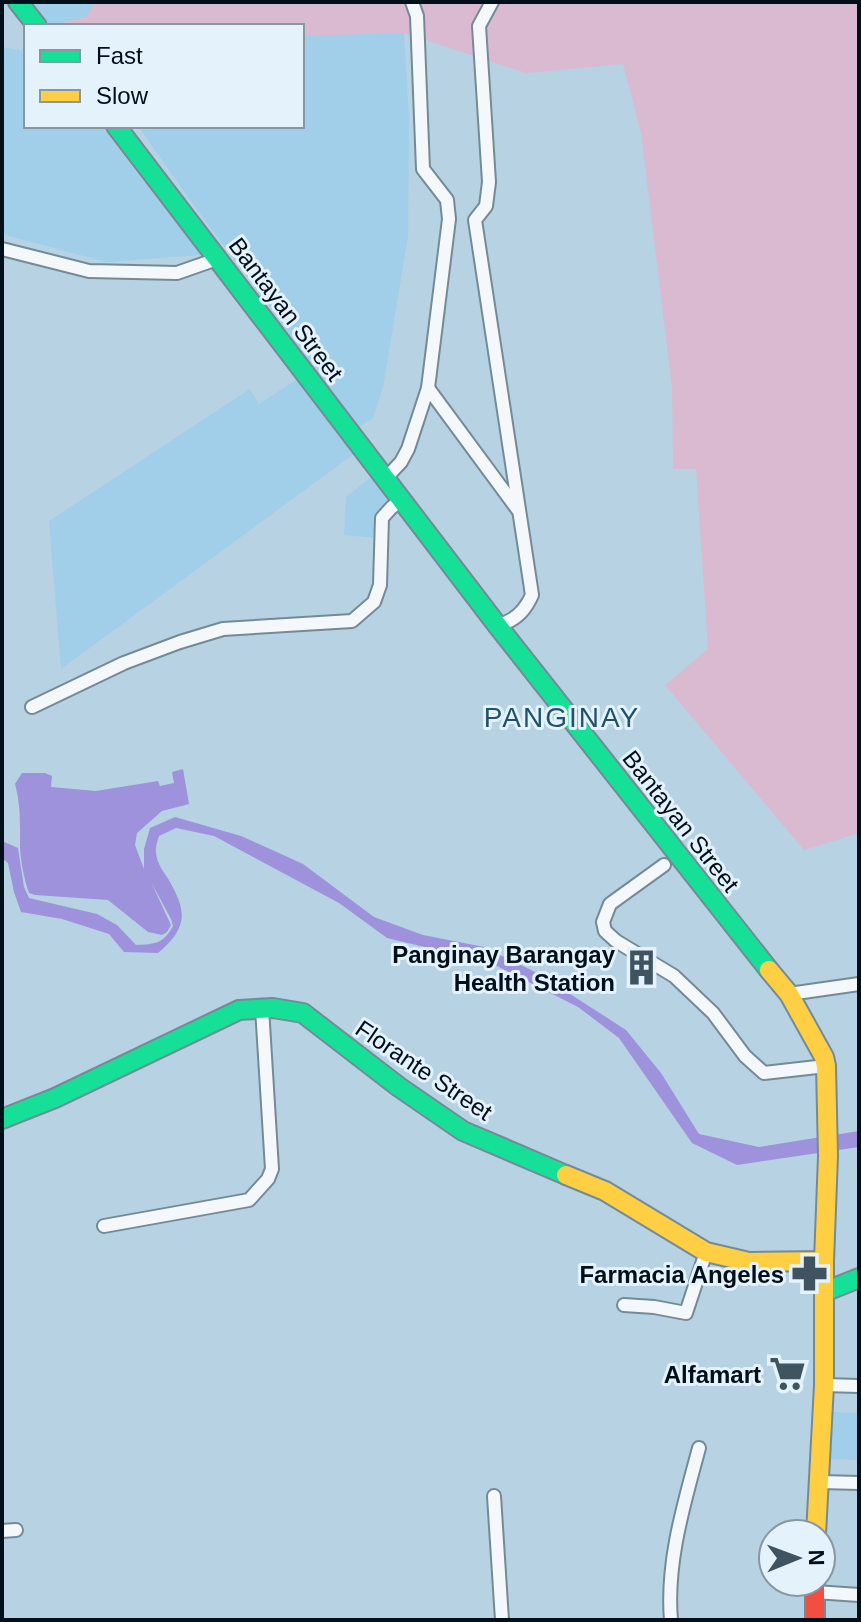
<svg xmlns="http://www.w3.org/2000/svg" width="861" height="1622" font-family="Arial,sans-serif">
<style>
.built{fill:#a1cee9}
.green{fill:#d9bad1}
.water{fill:#9f92dd}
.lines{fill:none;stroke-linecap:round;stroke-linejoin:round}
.street-casing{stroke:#758a97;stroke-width:16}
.fast-casing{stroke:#758a97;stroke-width:22}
.slow-casing{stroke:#758a97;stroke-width:22}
.jam-casing{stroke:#758a97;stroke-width:22}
.street{stroke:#f4f8fb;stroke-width:12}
.fast{stroke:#16e098;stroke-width:18}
.slow{stroke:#ffcf43;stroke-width:18}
.jam{stroke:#f24e42;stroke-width:18}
.labels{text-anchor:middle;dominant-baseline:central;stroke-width:6;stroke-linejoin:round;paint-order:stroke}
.street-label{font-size:24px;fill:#000f1a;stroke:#e3f2fb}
.poi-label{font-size:24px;font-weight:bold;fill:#000f1a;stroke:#e3f2fb;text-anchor:end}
.quarter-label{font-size:28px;letter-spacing:2px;fill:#21526d;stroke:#e3f2fb}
</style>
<rect width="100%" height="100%" fill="#b6d2e3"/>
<g class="built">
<path d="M31,2H95L86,17L51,26Z"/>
<path d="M404,33L409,120L408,236L383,387L373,418L359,427L192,203L138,126H302V34Z"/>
<path d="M2,47L26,51V126H101L201,255L106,262L2,234Z"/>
<path d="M299,378L355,453L61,669L49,521L250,389L259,404Z"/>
<path d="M374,475L393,500L378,538L344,535L346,497Z"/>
<path d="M832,1412L859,1413V1460L830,1459Z"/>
</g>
<path class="green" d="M95,2H859V833L804,850L665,685L708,649L696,469H673L672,387L641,133L623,64L526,73L404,33L302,36V26H51L86,17Z"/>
<path class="water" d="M183,769L189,804L162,811L137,833L135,845L144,869V849L150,828L175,817L241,836L303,864L374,917L423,935L484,947L539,974L626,1030L661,1073L699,1134L759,1147L859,1131V1147L737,1165L692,1143L619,1038L578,1007L491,963L387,938L339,903L214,836L176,828L159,836C158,840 156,844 156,848C155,859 161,868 167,877C187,910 189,927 158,953L124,952L109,934L62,919L21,912L14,892L8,863L2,858V841L18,848L24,887L29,898L97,914L117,925L136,945C155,944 163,944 173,926L171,919L151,882L171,925L167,932L162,935L148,932L108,900L35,895L29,893C24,879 21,863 20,848C20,827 21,805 15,784L22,773H45L52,776L51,787L96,791L158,781L160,786L174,783L172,772Z"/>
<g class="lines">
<defs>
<g id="street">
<path d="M492,2L479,26L489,182L486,206L475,220L532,595C525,611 514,622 497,625"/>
<path d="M2,249L89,271L177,273L217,259"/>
<path d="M428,388L518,510"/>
<path d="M386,478L401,462L408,449L428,388L449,219L447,200L423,169L417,16L412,2"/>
<path d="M32,707L124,663L180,642L223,629L352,621L374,602L380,585L382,518L391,508L402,499"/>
<path d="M664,865L610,904L603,922L605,931L616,941L674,976L713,1013L745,1056L764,1073L826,1066"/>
<path d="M789,994L859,984"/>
<path d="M104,1226L249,1200L268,1179L272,1169L262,1008"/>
<path d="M624,1305L654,1307L686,1313L706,1252"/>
<path d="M824,1385L859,1386"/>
<path d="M820,1482L859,1483"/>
<path d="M494,1496L502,1620"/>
<path d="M2,1531L16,1530"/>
<path d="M815,1592L859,1595"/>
<path d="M671,1620C666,1562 684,1504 699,1448"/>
</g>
<g id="fast">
<path d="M18,2L37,26"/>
<path d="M116,126L497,625L769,970"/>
<path d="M2,1119L55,1098L239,1010L273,1008L303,1013L399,1087L463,1131L566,1175"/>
<path d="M824,1292L859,1278"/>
</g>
<g id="slow">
<path d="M769,970L789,994L824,1057L826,1066L828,1156L824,1261V1385L816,1534"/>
<path d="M566,1175L605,1191L706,1252L749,1262L824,1261"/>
</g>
<path id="jam" d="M815,1582V1620"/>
</defs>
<use href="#street" class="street-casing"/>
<use href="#fast" class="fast-casing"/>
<use href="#slow" class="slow-casing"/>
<use href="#jam" class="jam-casing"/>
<use href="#street" class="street"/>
<use href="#fast" class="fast"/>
<use href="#slow" class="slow"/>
<use href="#jam" class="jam"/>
</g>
<defs>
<symbol id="building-bare" viewBox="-9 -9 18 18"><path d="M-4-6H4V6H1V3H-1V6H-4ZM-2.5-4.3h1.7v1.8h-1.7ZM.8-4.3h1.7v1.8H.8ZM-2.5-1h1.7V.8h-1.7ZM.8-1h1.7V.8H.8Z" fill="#405360" stroke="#e3f2fb" stroke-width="2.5" paint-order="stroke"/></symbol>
<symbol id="pharmacy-bare" viewBox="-9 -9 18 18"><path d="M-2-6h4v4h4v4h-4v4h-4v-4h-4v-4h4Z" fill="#405360" stroke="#e3f2fb" stroke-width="2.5" paint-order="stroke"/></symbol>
<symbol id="supermarket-bare" viewBox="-9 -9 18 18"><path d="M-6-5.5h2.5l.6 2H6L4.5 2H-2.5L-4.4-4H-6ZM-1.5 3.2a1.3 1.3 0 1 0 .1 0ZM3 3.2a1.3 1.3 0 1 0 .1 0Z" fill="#405360" stroke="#e3f2fb" stroke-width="2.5" paint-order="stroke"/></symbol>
</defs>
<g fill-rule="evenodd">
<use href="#building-bare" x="616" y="942" width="51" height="51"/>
<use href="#pharmacy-bare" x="784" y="1248" width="51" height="51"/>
<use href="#supermarket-bare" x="762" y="1348" width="51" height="51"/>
</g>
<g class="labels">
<g class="street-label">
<text transform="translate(286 309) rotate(53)">Bantayan Street</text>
<text transform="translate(681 821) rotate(52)">Bantayan Street</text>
<text transform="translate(424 1070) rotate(34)">Florante Street</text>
</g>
<g class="poi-label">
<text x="615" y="954">Panginay Barangay<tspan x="615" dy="28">Health Station</tspan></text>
<text x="784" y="1274">Farmacia Angeles</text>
<text x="761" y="1374">Alfamart</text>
</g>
<g class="quarter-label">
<text x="562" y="717">PANGINAY</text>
</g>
</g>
<rect width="861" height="1622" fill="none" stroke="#000f1a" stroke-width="8"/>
<rect x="24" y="24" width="280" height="104" fill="#e3f2fb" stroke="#8897a1" stroke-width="2"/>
<rect x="40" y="50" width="40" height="12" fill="#16e098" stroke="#8897a1" stroke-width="2"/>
<text x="96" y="64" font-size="24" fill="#000f1a">Fast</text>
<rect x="40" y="90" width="40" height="12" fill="#ffcf43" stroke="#8897a1" stroke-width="2"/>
<text x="96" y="104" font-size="24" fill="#000f1a">Slow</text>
<g transform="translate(797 1558) rotate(89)"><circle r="38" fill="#e3f2fb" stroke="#8897a1" stroke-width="2"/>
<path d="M0-6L14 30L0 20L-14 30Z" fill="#405360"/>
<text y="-12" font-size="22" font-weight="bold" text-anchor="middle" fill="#000f1a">N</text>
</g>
</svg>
